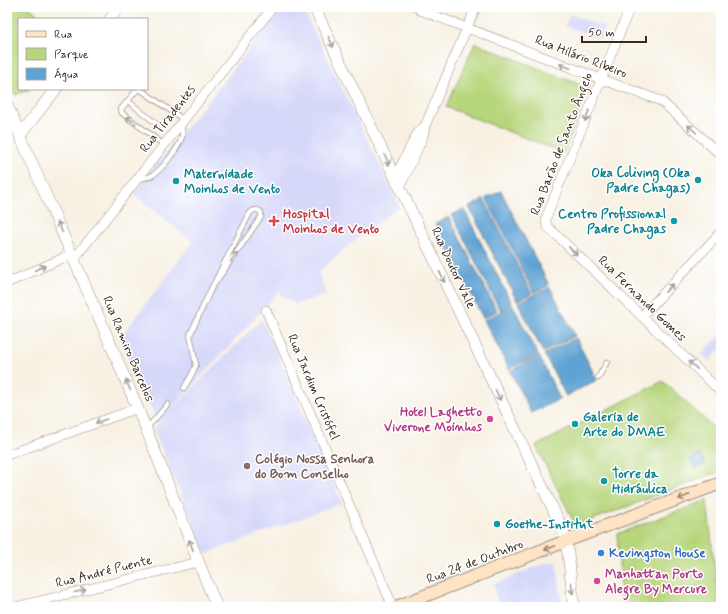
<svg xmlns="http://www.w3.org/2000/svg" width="728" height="614" font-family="Mynerve,sans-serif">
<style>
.built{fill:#d6d8f9}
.green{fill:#b7d67c;stroke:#79804d}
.water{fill:#5fa2d3;stroke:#4d6678}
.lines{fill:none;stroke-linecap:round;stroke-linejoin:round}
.service-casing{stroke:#9a8e80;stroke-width:6}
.minor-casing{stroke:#9a8e80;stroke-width:10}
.tertiary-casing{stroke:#9a8e80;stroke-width:12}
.secondary-casing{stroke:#9a8e80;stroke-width:14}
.service{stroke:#fff;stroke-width:4.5}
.minor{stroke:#fff;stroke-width:9}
.tertiary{stroke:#fff;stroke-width:11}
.secondary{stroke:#fee4c5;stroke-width:12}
.oneway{stroke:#a79f9a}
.oneway2{stroke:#9c8772}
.culture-dot{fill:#0f9aa8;stroke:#fff;stroke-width:1.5}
.health-dot{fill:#e0444e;stroke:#fff;stroke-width:1.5}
.hotel-dot{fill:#d1479c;stroke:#fff;stroke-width:1.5}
.education-dot{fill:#8d6e63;stroke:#fff;stroke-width:1.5}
.shop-dot{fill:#3f7fe0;stroke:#fff;stroke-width:1.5}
.labels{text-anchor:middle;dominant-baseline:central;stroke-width:3;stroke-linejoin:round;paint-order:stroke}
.street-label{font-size:13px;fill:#3b2a1e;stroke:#fff}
.culture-label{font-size:13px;font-weight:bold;fill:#0d838f;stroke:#fff;text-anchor:start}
.health-label{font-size:13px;font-weight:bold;fill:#be3a42;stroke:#fff;text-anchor:start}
.hotel-label{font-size:13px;font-weight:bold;fill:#b23c85;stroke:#fff;text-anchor:end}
.education-label{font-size:13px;font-weight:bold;fill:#785e54;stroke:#fff;text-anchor:start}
.shop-label{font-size:13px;font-weight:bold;fill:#366cbe;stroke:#fff;text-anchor:start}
</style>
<rect width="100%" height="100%" fill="#fff"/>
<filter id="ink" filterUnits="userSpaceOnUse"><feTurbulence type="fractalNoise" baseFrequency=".025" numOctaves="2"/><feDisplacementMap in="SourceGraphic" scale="8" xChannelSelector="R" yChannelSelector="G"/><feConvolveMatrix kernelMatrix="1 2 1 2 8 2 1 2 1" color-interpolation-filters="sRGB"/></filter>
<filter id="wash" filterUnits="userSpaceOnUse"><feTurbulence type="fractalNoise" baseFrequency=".012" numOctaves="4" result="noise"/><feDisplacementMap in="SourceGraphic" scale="16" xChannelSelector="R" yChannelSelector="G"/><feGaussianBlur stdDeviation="0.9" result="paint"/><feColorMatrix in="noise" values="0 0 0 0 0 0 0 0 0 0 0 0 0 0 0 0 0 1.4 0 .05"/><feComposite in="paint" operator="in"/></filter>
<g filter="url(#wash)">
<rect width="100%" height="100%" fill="#f8f1e3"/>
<g class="built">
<path d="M283,7H302L400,206L361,235L319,272L326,295L295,304L278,293L160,421L262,319L342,503L206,554L153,428L158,424L120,338L193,242L133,194Z"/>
<path d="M570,14L605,27L601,39L565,26Z"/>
<path d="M721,334V348L709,361L702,354Z"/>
<path d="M557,562L562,607H498L494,584L545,563Z"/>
</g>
<g class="green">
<path d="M7,7C21,7 33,3 39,19H19V89H30L15,95L7,77Z"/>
<path d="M475,43L588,88L564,153L446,107Z"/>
<path d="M663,381L716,430L721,425V471L576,526L536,446Z"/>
<path d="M707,500L719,607H622L617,534Z"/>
</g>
<g class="water">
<path d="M501,191L549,285L534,293L486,198Z"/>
<path d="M484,199L532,294L517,301L469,207Z"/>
<path d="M464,209L512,304L500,310L452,215Z"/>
<path d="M449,217L497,311L483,318L435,224Z"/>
<path d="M550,287L575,336L543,352L518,303Z"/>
<path d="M513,305L538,355L509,369L484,320Z"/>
<path d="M576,338L597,380L566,396L544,354Z"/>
<path d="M539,356L560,399L531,413L510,371Z"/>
<path d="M700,454L705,464L695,469L690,459Z"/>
</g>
</g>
<g filter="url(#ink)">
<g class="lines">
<defs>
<g id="service">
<path d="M128,101L158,125"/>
<path d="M164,145L122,113L121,109L136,91L138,90H141L184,120"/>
<path d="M138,179C142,178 147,178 151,176C161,171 179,148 182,137C183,132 182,128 182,124"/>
<path d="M598,378L607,362"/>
<path d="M184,388L191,376L196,365L190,335L211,289L250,213C254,209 257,209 261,212V217L211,289"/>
<path d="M147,428L168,404"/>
</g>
<g id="minor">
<path d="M418,7L420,10L601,79L661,101L721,155"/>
<path d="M630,7L546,218V223L548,227L721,392"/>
<path d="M395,177L418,132L425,126"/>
<path d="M400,187L423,137L425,126L476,7"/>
<path d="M74,259L273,7"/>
<path d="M7,283L72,254"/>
<path d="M266,310L393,607"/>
<path d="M642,316L721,232"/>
<path d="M7,455L138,408"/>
<path d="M15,607L198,562"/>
</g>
<g id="tertiary">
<path d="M314,7L563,530L568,553L574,607"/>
<path d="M110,19L119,7"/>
<path d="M7,105C50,206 95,306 137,407C165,474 189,541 217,607"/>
<path d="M20,135L56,89"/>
</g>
<path id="secondary" d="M396,607L566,541L721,483"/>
</defs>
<use href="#service" class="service-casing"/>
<use href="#minor" class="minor-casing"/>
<use href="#tertiary" class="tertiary-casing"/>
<use href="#secondary" class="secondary-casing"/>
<use href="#service" class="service"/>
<use href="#minor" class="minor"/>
<use href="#tertiary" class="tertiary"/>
<use href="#secondary" class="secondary"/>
</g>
<defs><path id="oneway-shaft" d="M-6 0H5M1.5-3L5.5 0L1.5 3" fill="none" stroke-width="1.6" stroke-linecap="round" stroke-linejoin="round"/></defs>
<g class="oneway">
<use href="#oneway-shaft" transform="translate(331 42) rotate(65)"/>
<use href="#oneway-shaft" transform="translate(565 66) rotate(-159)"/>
<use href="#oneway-shaft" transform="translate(587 116) rotate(111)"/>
<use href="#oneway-shaft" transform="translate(131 120) rotate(-143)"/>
<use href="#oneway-shaft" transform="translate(692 129) rotate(-138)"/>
<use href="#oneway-shaft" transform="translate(387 160) rotate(65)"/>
<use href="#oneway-shaft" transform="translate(60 227) rotate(-114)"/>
<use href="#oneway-shaft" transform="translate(573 251) rotate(44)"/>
<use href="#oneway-shaft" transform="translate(234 257) rotate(-55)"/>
<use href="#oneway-shaft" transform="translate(40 268) rotate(-24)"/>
<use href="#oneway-shaft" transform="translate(442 277) rotate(65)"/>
<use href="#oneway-shaft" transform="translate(669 288) rotate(-47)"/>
<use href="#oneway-shaft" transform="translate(693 365) rotate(-136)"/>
<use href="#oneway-shaft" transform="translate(128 385) rotate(-113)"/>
<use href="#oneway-shaft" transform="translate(498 395) rotate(65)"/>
<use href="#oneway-shaft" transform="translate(101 421) rotate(160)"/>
<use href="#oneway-shaft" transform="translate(191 545) rotate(-111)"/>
<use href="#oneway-shaft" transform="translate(572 588) rotate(84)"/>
<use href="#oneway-shaft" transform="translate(80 591) rotate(-14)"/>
</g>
<g class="oneway2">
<use href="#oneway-shaft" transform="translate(684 497) rotate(159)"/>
<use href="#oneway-shaft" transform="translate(550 548) rotate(159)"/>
</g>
</g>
<g class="culture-dot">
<circle cx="698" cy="180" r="4"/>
<circle cx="176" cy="181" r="4"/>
<circle cx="674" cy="221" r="4"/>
<circle cx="575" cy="424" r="4"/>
<circle cx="604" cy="481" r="4"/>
<circle cx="497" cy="524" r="4"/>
</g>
<path class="health-dot" d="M272 215h4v4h4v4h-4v4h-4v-4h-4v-4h4z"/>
<g class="hotel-dot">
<circle cx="490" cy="419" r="4"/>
<circle cx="597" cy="581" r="4"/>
</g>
<circle class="education-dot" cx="247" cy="466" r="4"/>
<circle class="shop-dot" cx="601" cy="553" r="4"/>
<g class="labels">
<g class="street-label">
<text transform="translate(581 57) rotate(21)">Rua Hilário Ribeiro</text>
<text transform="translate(168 119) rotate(-52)">Rua Tiradentes</text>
<text transform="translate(562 144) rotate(-69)">Rua Barão de Santo Ângelo</text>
<text transform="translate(453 268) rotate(65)">Rua Doutor Vale</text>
<text transform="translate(642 299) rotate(44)">Rua Fernando Gomes</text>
<text transform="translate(128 349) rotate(67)">Rua Ramiro Barcelos</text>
<text transform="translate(313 387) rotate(67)">Rua Jardim Cristófel</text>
<text transform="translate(475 562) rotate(-21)">Rua 24 de Outubro</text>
<text transform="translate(104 572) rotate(-14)">Rua André Puente</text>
</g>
<g class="culture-label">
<text x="690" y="173" text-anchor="end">Oka Coliving (Oka<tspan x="690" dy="15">Padre Chagas)</tspan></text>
<text x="184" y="174">Maternidade<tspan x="184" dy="15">Moinhos de Vento</tspan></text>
<text x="666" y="214" text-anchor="end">Centro Profissional<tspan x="666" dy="15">Padre Chagas</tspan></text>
<text x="583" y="417">Galeria de<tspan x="583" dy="15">Arte do DMAE</tspan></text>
<text x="612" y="474">Torre da<tspan x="612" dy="15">Hidráulica</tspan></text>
<text x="505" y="524">Goethe-Institut</text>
</g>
<g class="health-label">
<text x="283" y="214">Hospital<tspan x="283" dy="15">Moinhos de Vento</tspan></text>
</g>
<g class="hotel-label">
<text x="482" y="412">Hotel Laghetto<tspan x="482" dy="15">Viverone Moinhos</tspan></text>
<text x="605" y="574" text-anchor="start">Manhattan Porto<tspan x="605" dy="15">Alegre By Mercure</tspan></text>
</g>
<g class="education-label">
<text x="255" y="459">Colégio Nossa Senhora<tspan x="255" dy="15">do Bom Conselho</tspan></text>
</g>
<g class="shop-label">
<text x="609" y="553">Kevingston House</text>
</g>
</g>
<rect width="728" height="614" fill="none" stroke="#fff" stroke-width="24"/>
<rect x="18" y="18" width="130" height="72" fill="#ffffff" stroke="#b1aaa5"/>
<rect x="26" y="31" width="20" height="6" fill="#fee4c5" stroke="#b1aaa5"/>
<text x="54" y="38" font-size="12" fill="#3b2a1e">Rua</text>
<rect x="26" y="48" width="20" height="12" fill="#b7d67c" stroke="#b1aaa5"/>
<text x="54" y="58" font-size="12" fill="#3b2a1e">Parque</text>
<rect x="26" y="68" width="20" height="12" fill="#5fa2d3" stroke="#b1aaa5"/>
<text x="54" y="78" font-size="12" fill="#3b2a1e">Água</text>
<path d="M582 36v6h64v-6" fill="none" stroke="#3b2a1e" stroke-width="2"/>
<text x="588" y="36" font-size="12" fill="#3b2a1e" stroke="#ffffff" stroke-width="3" paint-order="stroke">50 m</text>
</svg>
